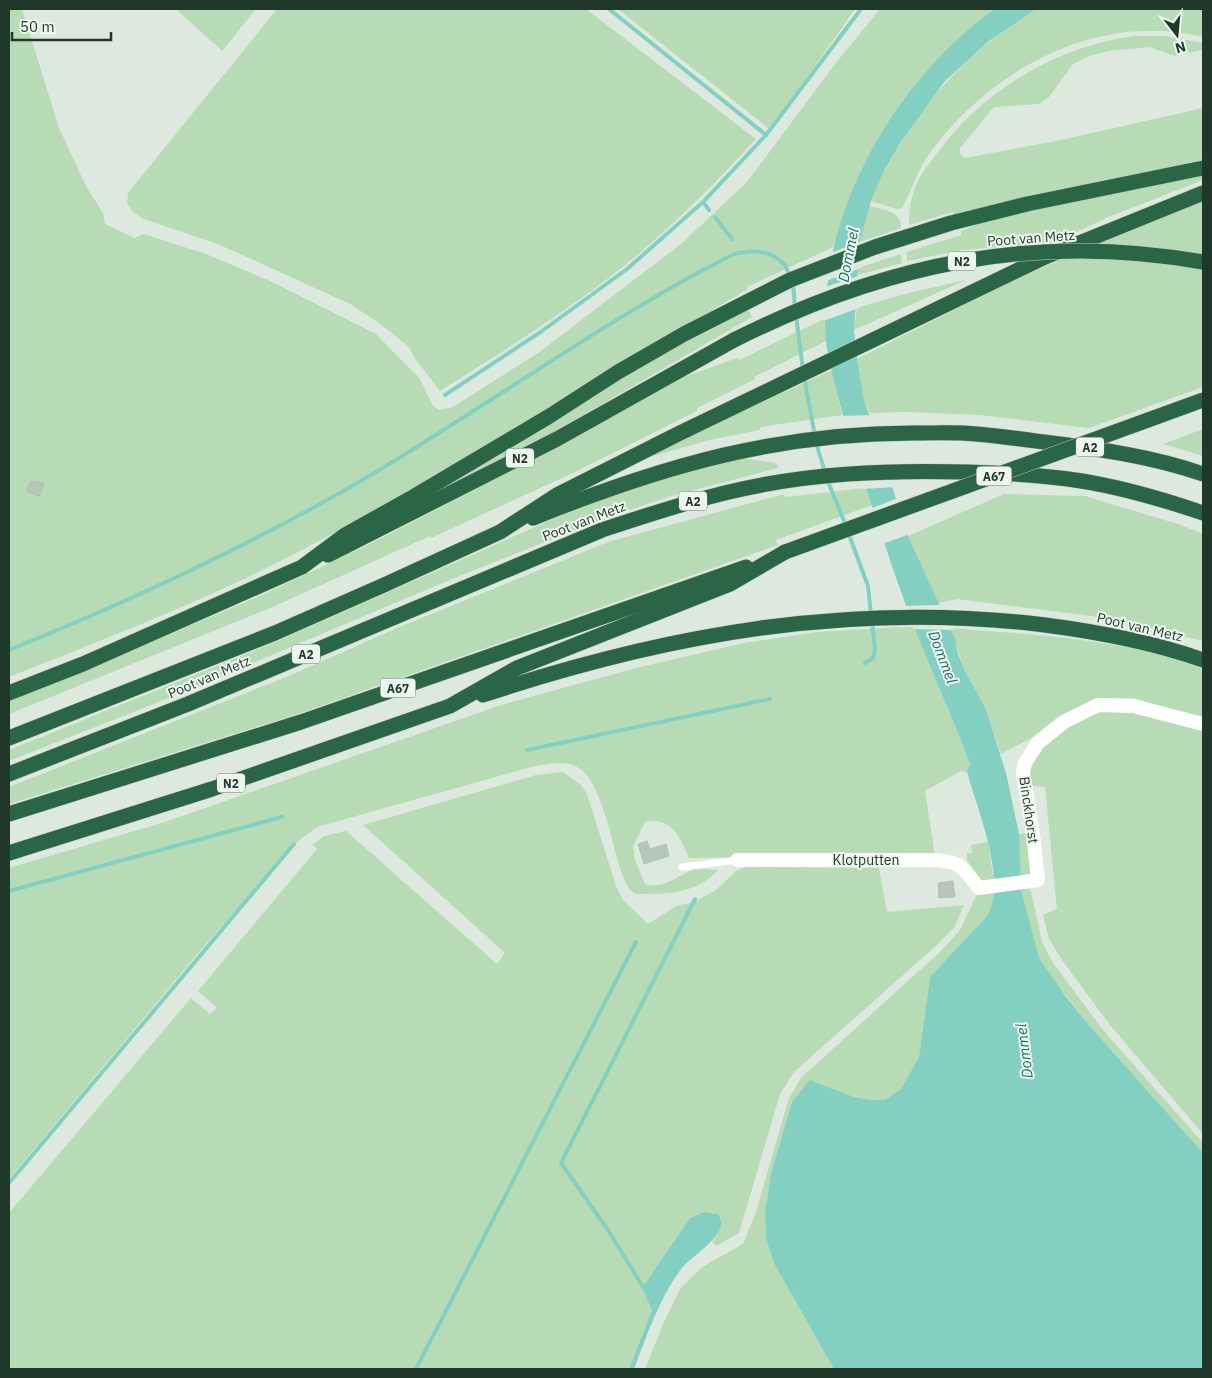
<svg xmlns="http://www.w3.org/2000/svg" width="1212" height="1378" font-family="'IBM Plex Sans',sans-serif">
<style>
.green{fill:#b7dbb5}
.water{fill:#83d0c2}
.pier{fill:#dde9df}
.lines{fill:none;stroke-linecap:round;stroke-linejoin:round}
.stream{stroke:#83d0c2;stroke-width:4}
.building{fill:#b5c7ba;stroke:#afc3b4}
.highway-casing{stroke:#c0c7c3;stroke-width:16}
.lane{stroke:#fff;stroke-width:7}
.street{stroke:#fff;stroke-width:14}
.highway{stroke:#2a6545;stroke-width:15}
.highway-bridge-casing{stroke:#c0c7c3;stroke-width:16;stroke-linecap:butt}
.highway-bridge{stroke:#2a6545;stroke-width:15}
.labels{text-anchor:middle;dominant-baseline:central;stroke-width:4;stroke-linejoin:round;paint-order:stroke}
.shield{fill:#edf6ee;stroke:#5d7164;stroke-width:1}
.shield-label{font-size:12px;font-weight:bold;fill:#1f3829}
.street-label{font-size:14px;fill:#1f3829;stroke:#edf6ee}
.water-label{font-size:15px;font-style:italic;fill:#197464;stroke:#edf6ee}
</style>
<rect width="100%" height="100%" fill="#dde9df"/>
<g class="green">
<path d="M9,9H22L59,128L86,186L103,213L105,224L134,238L144,234L206,254L270,281L376,334L420,379L433,406L439,410L453,407L538,353L681,244L747,182L835,64L880,9H994L987,14L862,168L833,247L747,287L748,289C599,376 454,469 302,550C208,600 107,638 9,677Z"/>
<path d="M176,9H256L222,51Z"/>
<path d="M277,9H586L756,139C711,188 663,236 610,277C556,318 498,355 440,391L416,360L408,346L379,323L350,304L218,244L144,219L134,213L127,204L128,193Z"/>
<path d="M618,9H855L786,107L768,128Z"/>
<path d="M1036,9H1203V37C1097,11 988,70 927,157C916,173 912,191 902,208L897,209L871,201C875,187 883,173 891,160C925,97 975,46 1036,9Z"/>
<path d="M1133,36H1165L1203,43V51L1201,50L1174,56L1150,47L1108,51L1089,56L1073,64L1049,97L1039,104L994,107L960,148V154L965,158L1061,140L1203,108V159L1135,177L954,215L953,212L909,225C909,215 910,202 914,191C918,177 929,164 938,152C984,90 1056,47 1133,36Z"/>
<path d="M1203,172V180L1106,218L1056,242L962,250L907,261V252L961,235V231L996,217Z"/>
<path d="M1203,198V387L1089,428L980,415L908,412L870,413L864,399L857,359L1014,280Z"/>
<path d="M869,206C884,210 901,210 901,228L860,242Z"/>
<path d="M901,254L902,263L858,275V268Z"/>
<path d="M966,280L854,330L857,308L908,293Z"/>
<path d="M736,311H749L752,317L554,432L393,515L466,469Z"/>
<path d="M826,318V341L754,377L755,379L697,408V411L575,472L431,538L430,536L268,609L9,714V701L85,671L262,595L370,544L561,445L681,378L737,358L739,360Z"/>
<path d="M832,370L842,415L760,427V430L710,440L642,459L763,399L765,401Z"/>
<path d="M1203,429V456L1163,444Z"/>
<path d="M741,458L776,463L778,468L668,497L600,520L452,579L184,692L9,761V750L278,641L594,501L660,477Z"/>
<path d="M865,488L872,505L776,540L778,545L298,714L9,804V787L291,675L397,628L608,542L784,494L785,497Z"/>
<path d="M1004,494L1085,496L1181,525L1203,534V641L1107,618L957,599L938,603L908,536Z"/>
<path d="M896,627H915L971,765L967,772L961,771L925,791L935,856L689,858C680,837 671,816 645,822L633,847L635,860L645,884C660,890 677,877 690,871C697,868 710,870 718,870C696,894 667,894 636,894C626,889 622,875 619,865C612,841 600,778 577,767C564,760 549,764 535,766L317,827L298,841L204,946L9,1179V868L165,822L501,705L640,667L744,643L818,632Z"/>
<path d="M950,628C1035,635 1123,638 1203,669V718L1133,698H1097L1059,716L1031,738L1001,754L986,709L965,671Z"/>
<path d="M1118,708L1203,731V1134L1110,1025L1062,960L1049,939L1043,915L1057,909L1045,787L1033,786L1028,779C1035,739 1080,711 1118,708Z"/>
<path d="M563,772L581,785L587,794L616,886L623,900L648,924L676,906L694,902L716,890L736,871L747,867L879,868L887,912L964,905L954,928L938,944L794,1072L780,1094L739,1233L716,1246L712,1241L717,1236L721,1218L718,1214L704,1212L690,1218L642,1288L652,1310L629,1369H9V1213L191,998L210,1014L217,1008L198,991L317,849L312,845L324,836L346,831L497,964L505,953L363,825L536,775Z"/>
<path d="M1029,833L1033,871L1030,876L1019,878V834Z"/>
<path d="M988,842L994,883L981,882L967,860V853H972L971,845Z"/>
<path d="M1021,889H1029L1031,891L1042,942L1053,963L1103,1030L1203,1143V1153L1095,1032L1047,972L1039,959Z"/>
<path d="M994,892L992,907L987,916L930,977L919,1058L901,1089L885,1100H871L854,1097L810,1081L792,1102L771,1173L765,1213L766,1238L834,1369H645L664,1322L680,1289L702,1267L743,1244L755,1215L789,1098L802,1077L941,951L960,930L976,896L980,893Z"/>
</g>
<g class="water">
<path d="M994,9H1036L989,41L945,81L902,140L884,171L872,198L860,241L854,330L857,359L864,399L908,536L956,641L957,651L965,671L986,709L1006,773L1019,834L1021,889L1039,958L1066,997L1095,1032L1203,1153V1369H834L774,1263L766,1238L765,1213L771,1173L792,1102L810,1080L854,1097L871,1100H885L901,1089L919,1057L930,977L987,916C1008,882 977,808 967,772L970,764C951,713 928,664 909,613C895,577 884,541 872,506C858,466 845,426 835,385C832,370 827,355 826,340C817,213 895,82 994,9Z"/>
<path d="M704,1212L718,1214C733,1233 692,1255 681,1269C659,1299 647,1335 634,1369H629L652,1310L642,1288L690,1218Z"/>
</g>
<g class="pier">
<path d="M863,241L861,268L826,281L830,253Z"/>
<path d="M861,275L859,308L823,321L825,287Z"/>
<path d="M873,415L884,448L895,487L863,489L840,416Z"/>
<path d="M898,498L910,534L882,544L870,509Z"/>
<path d="M931,605H942L954,630L913,629L904,606Z"/>
</g>
<g class="lines">
<g class="stream">
<path d="M609,9L766,135"/>
<path d="M703,202L709,210"/>
<path d="M715,217L732,239"/>
<path d="M793,283L795,308"/>
<path d="M796,315L803,370"/>
<path d="M804,377L815,436"/>
<path d="M445,395L542,331L627,269L703,202L766,135L861,9"/>
<path d="M816,443L825,472"/>
<path d="M827,479L846,526"/>
<path d="M848,532L868,586L871,614"/>
<path d="M9,650C133,600 255,543 371,475C492,403 606,319 732,255C748,249 769,250 782,262C786,265 788,272 790,276"/>
<path d="M865,663L873,658L875,649L872,623"/>
<path d="M527,750L770,699"/>
<path d="M9,891L282,817"/>
<path d="M9,1183L294,844"/>
<path d="M643,1287L608,1230L561,1163L695,899"/>
<path d="M416,1369L636,942"/>
</g>
</g>
<g class="building">
<path d="M35,481L44,483L40,496L27,492L30,482Z"/>
<path d="M647,841L650,849L666,844L669,856L644,864L638,844Z"/>
<path d="M953,881L955,897L939,898L938,883Z"/>
</g>
<g class="lines">
<defs>
<g id="highway">
<path d="M533,518C662,466 779,432 919,433C938,433 957,432 976,434C999,436 1021,439 1044,442C1098,449 1151,456 1203,474"/>
<path d="M328,555L557,439L734,340"/>
<path d="M9,693L83,664L302,567L345,535L413,497L548,417L618,372L684,334L790,280L875,247L951,223L1027,204L1203,168"/>
<path d="M483,695C667,634 852,601 1045,625C1099,632 1152,642 1203,660"/>
<path d="M9,738L275,633L384,585L500,532L557,495L680,433L1045,257L1203,193"/>
<path d="M9,774L188,704L602,530C644,516 686,502 729,492C807,473 886,470 966,472C1000,473 1034,474 1068,479C1114,485 1159,498 1203,513"/>
<path d="M9,814L301,722L746,567"/>
<path d="M9,853L212,789L450,706L517,668L730,584L785,552"/>
</g>
</defs>
<use href="#highway" class="highway-casing"/>
<path class="lane" d="M682,867L737,860"/>
<path class="street" d="M737,860H934C965,863 960,866 979,888L1038,880L1033,834L1023,773L1025,763L1038,743L1064,722L1098,705L1133,706L1203,724"/>
<use href="#highway" class="highway"/>
<defs>
<g id="highway-bridge">
<path d="M734,340C885,264 1035,232 1203,262"/>
<path d="M785,552L1203,400"/>
</g>
</defs>
<use href="#highway-bridge" class="highway-bridge-casing"/>
<use href="#highway-bridge" class="highway-bridge"/>
</g>
<g class="labels">
<g class="shield">
<rect x="948" y="251.5" width="28" height="19" rx="4"/>
<rect x="1076" y="437.5" width="28" height="19" rx="4"/>
<rect x="506" y="448.5" width="28" height="19" rx="4"/>
<rect x="976.5" y="466.5" width="35" height="19" rx="4"/>
<rect x="679" y="491.5" width="28" height="19" rx="4"/>
<rect x="292" y="644.5" width="28" height="19" rx="4"/>
<rect x="380.5" y="678.5" width="35" height="19" rx="4"/>
<rect x="217" y="773.5" width="28" height="19" rx="4"/>
</g>
<g class="shield-label">
<text x="962" y="261">N2</text>
<text x="1090" y="447">A2</text>
<text x="520" y="458">N2</text>
<text x="994" y="476">A67</text>
<text x="693" y="501">A2</text>
<text x="306" y="654">A2</text>
<text x="398" y="688">A67</text>
<text x="231" y="783">N2</text>
</g>
<g class="street-label">
<text transform="translate(1031 238) rotate(-4)">Poot van Metz</text>
<text transform="translate(584 521) rotate(-21)">Poot van Metz</text>
<text transform="translate(1140 627) rotate(13)">Poot van Metz</text>
<text transform="translate(209 677) rotate(-23)">Poot van Metz</text>
<text transform="translate(1029 810) rotate(82)">Binckhorst</text>
<text x="866" y="860">Klotputten</text>
</g>
<g class="water-label">
<text transform="translate(848 255) rotate(-79)">Dommel</text>
<text transform="translate(943 657) rotate(69)">Dommel</text>
<text transform="translate(1024 1051) rotate(-97)">Dommel</text>
</g>
</g>
<rect width="1212" height="1378" fill="none" stroke="#1f3829" stroke-width="20"/>
<g transform="translate(1177 35) rotate(164)" stroke="#edf6ee" stroke-width="4" paint-order="stroke">
<path d="M0-4L9 19L0 12L-9 19Z" fill="#1f3829"/>
<text y="-8" font-size="14" font-weight="bold" text-anchor="middle" fill="#1f3829">N</text>
</g>
<path d="M12 32v8h99v-8" fill="none" stroke="#1f3829" stroke-width="2.5"/>
<text x="20" y="32" font-size="15" fill="#1f3829" stroke="#edf6ee" stroke-width="4" paint-order="stroke">50 m</text>
</svg>
